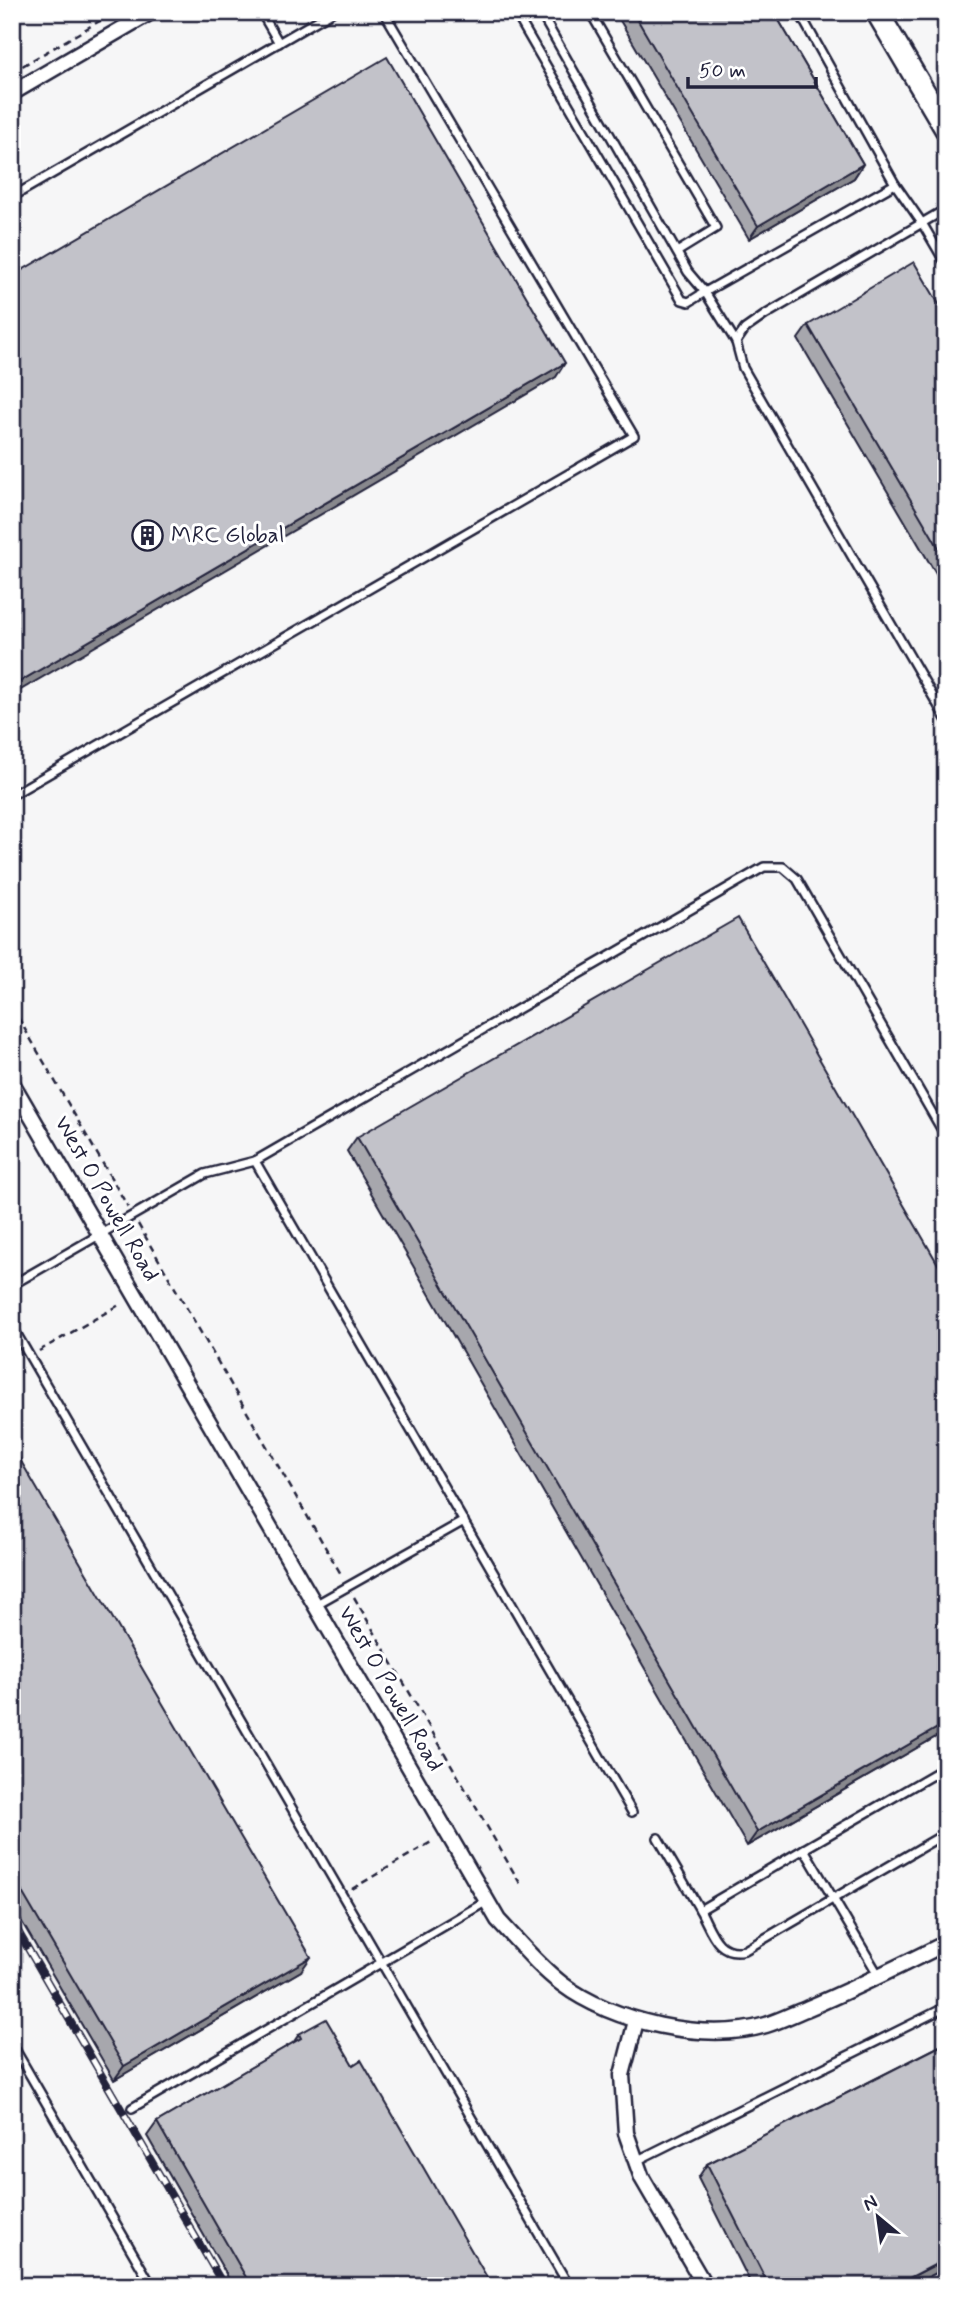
<svg xmlns="http://www.w3.org/2000/svg" width="958" height="2298" font-family="Mynerve,sans-serif">
<style>
.lines{fill:none;stroke-linecap:round;stroke-linejoin:round}
.service-casing{stroke:#22223b;stroke-width:12}
.minor-casing{stroke:#22223b;stroke-width:19}
.secondary-casing{stroke:#22223b;stroke-width:26}
.path{stroke:#22223b;stroke-width:2.5;stroke-dasharray:7 5;stroke-linecap:butt}
.service{stroke:#fff;stroke-width:7}
.minor{stroke:#fff;stroke-width:14}
.secondary{stroke:#fff;stroke-width:21}
.rail-casing{stroke:#22223b;stroke-width:8}
.rail{stroke:#fff;stroke-width:5;stroke-dasharray:16;stroke-linecap:butt}
.wall{fill:#a7a7ad;stroke:#22223b;stroke-width:2}
.shaded-wall{fill:#88888d;stroke:#22223b;stroke-width:2}
.building{fill:#c2c2c9;stroke:#22223b;stroke-width:2}
.labels{text-anchor:middle;dominant-baseline:central;stroke-width:6;stroke-linejoin:round;paint-order:stroke}
.poi-label{font-size:23px;fill:#22223b;stroke:#fff;text-anchor:start}
.street-label{font-size:23px;fill:#22223b;stroke:#fff}
</style>
<rect width="100%" height="100%" fill="#f6f6f7"/>
<filter id="ink" filterUnits="userSpaceOnUse"><feTurbulence type="fractalNoise" baseFrequency=".0143" numOctaves="2"/><feDisplacementMap in="SourceGraphic" scale="14" xChannelSelector="R" yChannelSelector="G"/><feConvolveMatrix kernelMatrix="1 2 1 2 8 2 1 2 1" color-interpolation-filters="sRGB"/></filter>
<g filter="url(#ink)">
<g class="lines">
<defs>
<g id="service">
<path d="M261,12L279,43"/>
<path d="M515,12L682,300L689,302L705,292L736,342"/>
<path d="M540,12L688,272L705,292L895,184L922,223L946,209"/>
<path d="M590,12L716,228L677,252"/>
<path d="M799,12L895,184"/>
<path d="M12,197L332,12"/>
<path d="M946,264L922,223L765,315L745,329L736,342L743,368L946,719"/>
<path d="M12,795L634,436L384,12"/>
<path d="M12,1285L205,1174L255,1161"/>
<path d="M12,1326L569,2286"/>
<path d="M315,1605L464,1521"/>
<path d="M632,1812L255,1161L764,867H783L797,879L946,1137"/>
<path d="M658,1838L700,1910L804,1849"/>
<path d="M700,1910C711,1930 717,1957 745,1950L946,1833"/>
<path d="M879,1976L804,1849L946,1767"/>
<path d="M12,2044L152,2286"/>
<path d="M132,2108L487,1901"/>
<path d="M636,2161L946,2007"/>
</g>
<g id="minor">
<path d="M12,93L151,12"/>
<path d="M12,1083L498,1920C518,1941 538,1966 562,1984C612,2022 705,2043 766,2025C779,2021 793,2014 806,2009C854,1989 900,1966 946,1943"/>
<path d="M636,2021L622,2075L626,2133L642,2178L705,2286"/>
</g>
<path id="secondary" d="M877,12L946,129"/>
</defs>
<use href="#service" class="service-casing"/>
<use href="#minor" class="minor-casing"/>
<use href="#secondary" class="secondary-casing"/>
<g class="path">
<path d="M12,72L115,12"/>
<path d="M12,1007L128,1207"/>
<path d="M138,1224L342,1576"/>
<path d="M39,1351L121,1304"/>
<path d="M354,1597L521,1885"/>
<path d="M352,1889L433,1841"/>
</g>
<use href="#service" class="service"/>
<use href="#minor" class="minor"/>
<use href="#secondary" class="secondary"/>
<defs>
<path id="rail" d="M12,1921L224,2286"/>
</defs>
<use href="#rail" class="rail-casing"/>
<use href="#rail" class="rail"/>
</g>
<g class="wall">
<path d="M615,12H774L863,164L854,178L749,239Z"/>
<path d="M946,316V591L798,339L808,325Z"/>
<path d="M357,1137L946,1731L747,1846L347,1151Z"/>
<path d="M12,1446L301,1971L114,2080L12,1905Z"/>
<path d="M299,2034L353,2065L492,2286H233L147,2136L157,2122L293,2043Z"/>
<path d="M946,2043V2268L911,2286H752L698,2178L707,2164Z"/>
</g>
<g class="shaded-wall">
<path d="M863,164L854,178L749,239L758,226Z"/>
<path d="M565,363L556,377L12,695V686Z"/>
<path d="M946,1723V1731L747,1846L757,1832Z"/>
<path d="M311,1957L301,1971L114,2080L124,2066Z"/>
<path d="M946,2259V2268L911,2286H894Z"/>
</g>
<g class="building">
<path d="M633,12H774L863,164L758,226Z"/>
<path d="M387,57L565,363L12,686V276Z"/>
<path d="M914,262L946,316V560L808,325Z"/>
<path d="M738,918L946,1278V1723L757,1832L357,1137Z"/>
<path d="M12,1446L311,1957L124,2066L12,1875Z"/>
<path d="M326,2019L353,2065L361,2060L492,2286H251L157,2122L301,2038L299,2034Z"/>
<path d="M946,2043V2259L894,2286H769L707,2164Z"/>
</g>
</g>
<defs>
<symbol id="building-ring" viewBox="-11 -11 22 22"><circle r="9.5" fill="#fff" stroke="#22223b" stroke-width="1.5"/><path d="M-4-6H4V6H1V3H-1V6H-4ZM-2.5-4.3h1.7v1.8h-1.7ZM.8-4.3h1.7v1.8H.8ZM-2.5-1h1.7V.8h-1.7ZM.8-1h1.7V.8H.8Z" fill="#22223b"/></symbol>
</defs>
<g fill-rule="evenodd">
<use href="#building-ring" x="130" y="518" width="35" height="35"/>
</g>
<g class="labels">
<g class="poi-label">
<text x="171" y="536">MRC Global</text>
</g>
<g class="street-label">
<text transform="translate(106 1199) rotate(60)">West O Powell Road</text>
<text transform="translate(390 1689) rotate(60)">West O Powell Road</text>
</g>
</g>
<rect width="958" height="2298" fill="none" stroke="#fff" stroke-width="42"/>
<rect x="21" y="21" width="916" height="2256" fill="none" stroke="#22223b" stroke-width="2.5" filter="url(#ink)"/>
<g transform="translate(878 2217) rotate(331)" stroke="#ffffff" stroke-width="5" paint-order="stroke">
<path d="M0-5L12 26L0 18L-12 26Z" fill="#22223b"/>
<text y="-10" font-size="19" font-weight="bold" text-anchor="middle" fill="#22223b">N</text>
</g>
<path d="M688 77v10h128v-10" fill="none" stroke="#22223b" stroke-width="3.5"/>
<text x="699" y="77" font-size="21" fill="#22223b" stroke="#ffffff" stroke-width="5" paint-order="stroke">50 m</text>
</svg>
